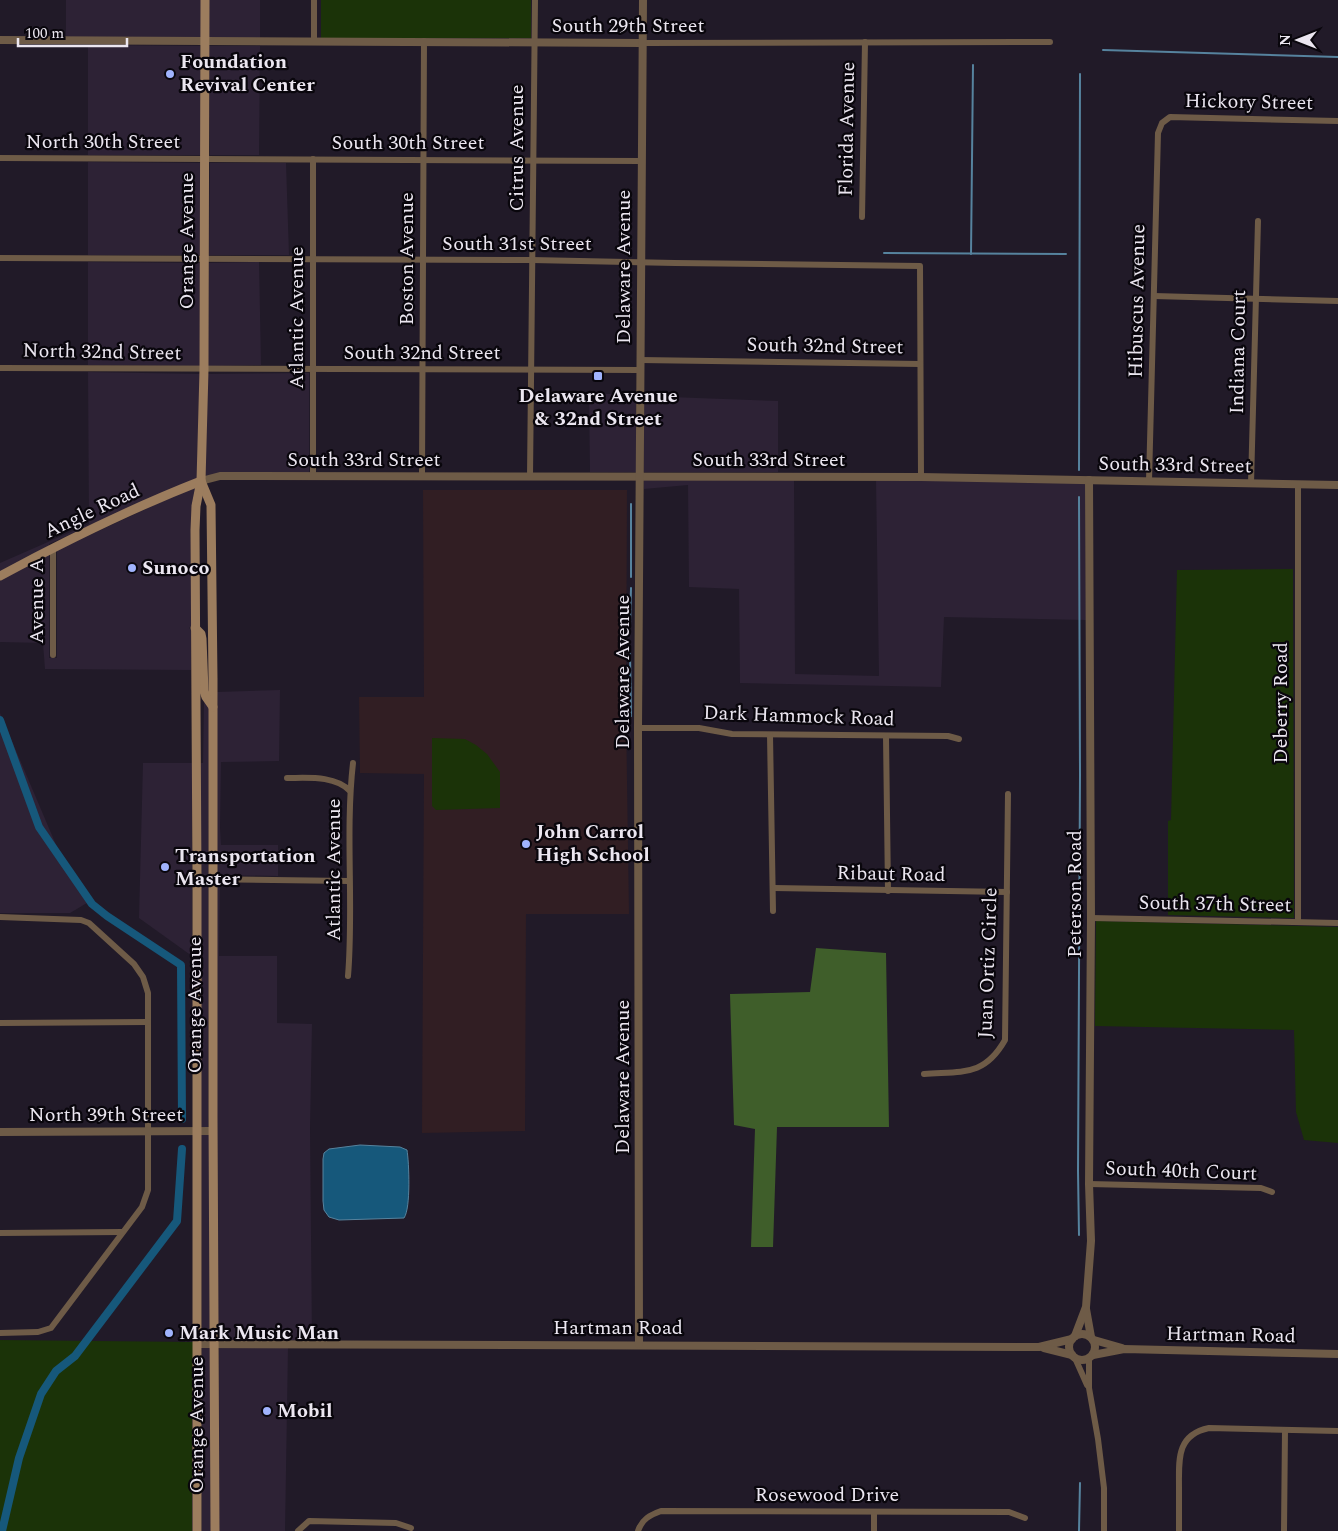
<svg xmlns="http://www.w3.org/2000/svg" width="1338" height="1531" font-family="Spectral,serif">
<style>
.built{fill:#2d2235}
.education{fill:#311e23}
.green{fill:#1b3308}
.forest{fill:#3f5e2a}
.water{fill:#16587b;stroke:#56839e}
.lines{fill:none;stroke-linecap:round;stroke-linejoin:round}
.stream{stroke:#56839e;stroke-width:2}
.canal{stroke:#16587b;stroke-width:8}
.minor{stroke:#6e5b47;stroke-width:6}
.tertiary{stroke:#6e5b47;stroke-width:8}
.secondary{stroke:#9c7d5e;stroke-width:9}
.poi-dot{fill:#a0b3fd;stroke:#09060c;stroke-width:2}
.labels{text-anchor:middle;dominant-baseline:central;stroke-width:4.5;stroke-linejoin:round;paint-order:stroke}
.street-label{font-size:20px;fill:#ebe6f0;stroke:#09060c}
.poi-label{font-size:20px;font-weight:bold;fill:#ebe6f0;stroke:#09060c;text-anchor:start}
</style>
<rect width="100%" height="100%" fill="#211a28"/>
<g class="built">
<path d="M66,0H201V38L66,37Z"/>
<rect x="209" y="0" width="51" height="38"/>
<path d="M88,45L200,46L201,155H88Z"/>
<path d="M209,46H260L259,155H210Z"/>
<path d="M88,162L201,163L200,255H88Z"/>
<path d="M210,163H286L289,255H209Z"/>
<path d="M88,262L200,263V366L88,365Z"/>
<path d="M259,262L261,365L208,366L209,263Z"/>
<path d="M88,372L200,374L197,478L49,544V546L0,572V563L89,524Z"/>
<path d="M309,373V473L205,476L208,374Z"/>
<path d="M589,394H636V472H590Z"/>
<path d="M644,396L778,401V472H644Z"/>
<path d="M644,479L794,480L795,674L879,676L876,480L1085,483L1086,620L944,617L941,687L740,683L739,589L689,587L688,485L644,489Z"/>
<path d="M196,487L191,530V626L189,628L191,630V670L45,669L43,643L0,642V580L49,554V658H57V550L174,496Z"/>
<path d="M280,690L279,761L221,762L220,828L221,845H278V876L216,875L217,709L218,708L217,692Z"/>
<path d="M204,702L209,708L208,875H201L200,763H203Z"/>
<path d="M0,713L71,880L92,900L70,913H0Z"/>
<path d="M143,763H192V956L139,918Z"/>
<rect x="201" y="882" width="7" height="245"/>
<path d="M216,883H220L219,956H277V1023L312,1024L310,1128L312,1340H218Z"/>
<path d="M201,1135H209L210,1340H202Z"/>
<path d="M202,1347H210L211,1531H202Z"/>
<path d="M219,1347H288L285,1531H219Z"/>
</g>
<path class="education" d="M423,490H627L626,714L629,914H526L525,1131L422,1133L424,774L360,773L359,697H424Z"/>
<g class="green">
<rect x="321" y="0" width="210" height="38"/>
<path d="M1293,569L1294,918L1168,915V821L1171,820L1177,570Z"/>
<path d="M432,738L465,739L476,745L487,754L500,772V808L436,810L432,806Z"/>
<path d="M1096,921L1338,927V1143L1304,1140L1296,1112L1294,1030L1095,1026Z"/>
<path d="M0,1340L193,1342L192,1447V1531H0Z"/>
</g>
<path class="forest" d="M816,948L886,953L889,1127H777L773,1247H751L755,1129L734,1125L730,994L810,992Z"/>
<path class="water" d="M360,1145L400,1147L407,1150C409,1162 411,1208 404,1218L339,1220L329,1217L324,1210L323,1201V1159L324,1153L329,1149Z"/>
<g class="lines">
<g class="stream">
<path d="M1103,50L1338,57"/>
<path d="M884,253L1066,254"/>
<path d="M971,254L973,65"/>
<path d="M1079,470L1080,74"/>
<path d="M1079,497L1080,775L1078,1171L1079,1235"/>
<path d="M631,504V577"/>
<path d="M630,626L631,588"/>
<path d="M630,652L631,716"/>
<path d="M1079,1531L1080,1483"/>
</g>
<g class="canal">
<path d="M0,720L39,827L92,904L107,916L181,965L182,1119"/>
<path d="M2,1531L19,1458L41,1394L56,1371L75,1356L177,1221L182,1149"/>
</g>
<g class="minor">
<path d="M314,42V0"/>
<path d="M642,43L1050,42"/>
<path d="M0,158L641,161"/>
<path d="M313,159V476"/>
<path d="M862,217L865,42"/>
<path d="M0,258L532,260L675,263L920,266L921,477"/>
<path d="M1154,296L1338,301"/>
<path d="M640,360L920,364"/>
<path d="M0,368L640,370"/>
<path d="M422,477L424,41"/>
<path d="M530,477L535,0"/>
<path d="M1149,481L1158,133L1162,123L1170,117L1338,121"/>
<path d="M1251,484L1258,221"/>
<path d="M1298,485V922"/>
<path d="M53,548V655"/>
<path d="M638,728H699L732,734L948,736L959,739"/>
<path d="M770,735L773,911"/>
<path d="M886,736L888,891"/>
<path d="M287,778C307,778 335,775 350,791"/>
<path d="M197,879L349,881"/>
<path d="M774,888L1007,892"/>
<path d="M0,917L81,920L89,923L134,964L143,977L148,993V1190L142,1207L51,1328L38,1332L0,1333"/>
<path d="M1091,918L1338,923"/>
<path d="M348,976C354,905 345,834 353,763"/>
<path d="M0,1023L148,1022"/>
<path d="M924,1074C962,1071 984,1077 1005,1040L1008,794"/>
<path d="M1089,1184L1261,1188L1272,1192"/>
<path d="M0,1233L122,1232"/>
<path d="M1075,1358L1087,1385"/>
<path d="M1089,1359V1388L1098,1439L1104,1488V1531"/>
<path d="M874,1512V1531"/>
<path d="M298,1531L309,1521L396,1523L411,1528"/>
<path d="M638,1531C642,1519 650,1515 661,1511L1009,1512L1025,1518"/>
<path d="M1179,1531C1179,1516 1179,1502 1179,1487C1179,1460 1176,1435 1209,1428L1338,1431"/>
<path d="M1284,1531L1285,1430"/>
</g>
<g class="tertiary">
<path d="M0,40L642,43"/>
<path d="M201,481L220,476L921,477L1338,485"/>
<path d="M0,1132L213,1131"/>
<path d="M1086,1309L1091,1337"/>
<circle cx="1082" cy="1347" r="13"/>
<path d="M1075,1336L1086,1307L1091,1241L1089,1184L1091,918L1089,480"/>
<path d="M1094,1340L1122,1348"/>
<path d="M198,1344L1039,1347L1072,1339"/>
<path d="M639,1344L638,728L643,0"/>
<path d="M1044,1348L1072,1355"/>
<path d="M1093,1355L1124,1349L1338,1354"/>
</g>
<g class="secondary">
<path d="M201,481L211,505L213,678V1116L215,1531"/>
<path d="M0,576C65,541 132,508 201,481"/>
<path d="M195,628L201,634L202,639L204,691L206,697L213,707"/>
<path d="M197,1531V879L195,530L196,506L201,481L204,370L205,0"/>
</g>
</g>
<g class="poi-dot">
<circle cx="170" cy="74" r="5"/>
<rect x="593" y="371" width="10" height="10" rx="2.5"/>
<circle cx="132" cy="568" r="5"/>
<circle cx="526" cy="844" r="5"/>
<circle cx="165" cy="867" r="5"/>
<circle cx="169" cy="1333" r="5"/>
<circle cx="267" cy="1411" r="5"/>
</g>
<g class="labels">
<g class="street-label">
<text x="628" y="26">South 29th Street</text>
<text transform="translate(1249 102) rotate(1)">Hickory Street</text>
<text transform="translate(847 129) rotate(-89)">Florida Avenue</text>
<text x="103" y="142">North 30th Street</text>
<text x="408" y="143">South 30th Street</text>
<text transform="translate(517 148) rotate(-90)">Citrus Avenue</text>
<text transform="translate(187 241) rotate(-90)">Orange Avenue</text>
<text x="517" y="244">South 31st Street</text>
<text transform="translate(407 259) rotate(-90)">Boston Avenue</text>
<text transform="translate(624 267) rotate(-90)">Delaware Avenue</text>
<text transform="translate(1137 301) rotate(-89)">Hibuscus Avenue</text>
<text transform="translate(297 318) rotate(-90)">Atlantic Avenue</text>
<text transform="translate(825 346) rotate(1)">South 32nd Street</text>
<text transform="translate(102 352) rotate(1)">North 32nd Street</text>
<text transform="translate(1238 352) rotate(-89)">Indiana Court</text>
<text x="422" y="353">South 32nd Street</text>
<text x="364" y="460">South 33rd Street</text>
<text x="769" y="460">South 33rd Street</text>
<text transform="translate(1175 465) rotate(1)">South 33rd Street</text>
<text transform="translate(92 511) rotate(-25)">Angle Road</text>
<text transform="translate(37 601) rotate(-90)">Avenue A</text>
<text transform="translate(623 672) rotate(-90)">Delaware Avenue</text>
<text transform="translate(1281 703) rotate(-90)">Deberry Road</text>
<text transform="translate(799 716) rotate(2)">Dark Hammock Road</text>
<text transform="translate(334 870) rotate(-90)">Atlantic Avenue</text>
<text transform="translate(891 874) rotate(1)">Ribaut Road</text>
<text transform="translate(1075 894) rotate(-90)">Peterson Road</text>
<text transform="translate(1215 904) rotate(1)">South 37th Street</text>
<text transform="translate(988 963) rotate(-88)">Juan Ortiz Circle</text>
<text transform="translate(195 1005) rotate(-90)">Orange Avenue</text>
<text transform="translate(623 1077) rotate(-90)">Delaware Avenue</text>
<text x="106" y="1115">North 39th Street</text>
<text transform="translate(1181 1171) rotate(2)">South 40th Court</text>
<text x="618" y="1328">Hartman Road</text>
<text transform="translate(1231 1335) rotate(1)">Hartman Road</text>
<text transform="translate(197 1425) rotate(-90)">Orange Avenue</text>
<text x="827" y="1495">Rosewood Drive</text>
</g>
<g class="poi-label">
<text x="180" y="62">Foundation<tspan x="180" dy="23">Revival Center</tspan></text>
<text x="598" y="396" text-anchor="middle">Delaware Avenue<tspan x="598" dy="23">&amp; 32nd Street</tspan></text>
<text x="142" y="568">Sunoco</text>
<text x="536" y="832">John Carrol<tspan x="536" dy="23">High School</tspan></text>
<text x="175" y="856">Transportation<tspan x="175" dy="23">Master</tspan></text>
<text x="179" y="1333">Mark Music Man</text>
<text x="277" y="1411">Mobil</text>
</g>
</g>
<g transform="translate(1298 40) rotate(270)" stroke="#09060c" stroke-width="4" paint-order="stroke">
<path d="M0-4L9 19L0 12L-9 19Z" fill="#ebe6f0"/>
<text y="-8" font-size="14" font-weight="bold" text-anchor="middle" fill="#ebe6f0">N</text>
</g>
<path d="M18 38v8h109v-8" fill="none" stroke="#ebe6f0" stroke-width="2.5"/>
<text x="25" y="38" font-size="15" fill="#ebe6f0" stroke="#09060c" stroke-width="4" paint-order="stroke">100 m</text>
</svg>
